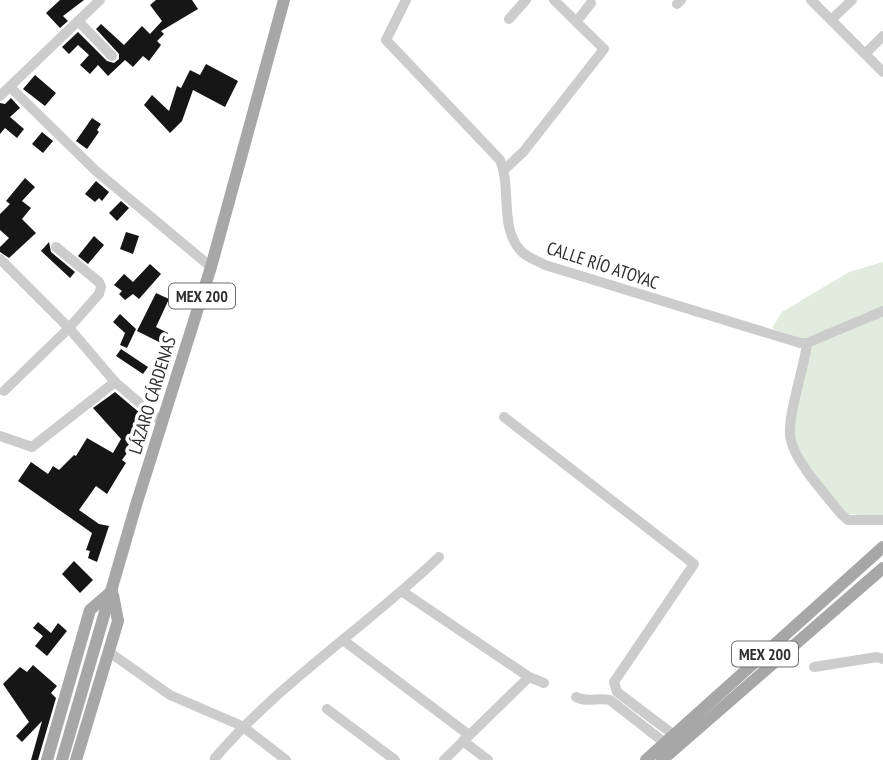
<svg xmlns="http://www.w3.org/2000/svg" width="883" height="760" font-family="'PT Sans Narrow',sans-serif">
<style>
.green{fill:#e1ebde}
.building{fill:#161616}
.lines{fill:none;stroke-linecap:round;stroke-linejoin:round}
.minor{stroke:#ccc;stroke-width:10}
.major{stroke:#a7a7a7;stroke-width:12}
.labels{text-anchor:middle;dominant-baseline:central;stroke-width:7;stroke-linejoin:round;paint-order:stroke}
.shield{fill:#fff;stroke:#6d6d6d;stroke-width:2}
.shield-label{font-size:16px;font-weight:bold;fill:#2f2f2f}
.street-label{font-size:18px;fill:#2f2f2f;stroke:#fff}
</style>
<rect width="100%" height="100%" fill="#fff"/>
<path class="green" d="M883,262V517L848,514C835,498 796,459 793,440C790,424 807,364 811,344L772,328L782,312L849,272Z"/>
<g class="building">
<path d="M60,0H84L63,16L68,21L60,28L46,13Z"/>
<path d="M156,0H192L198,9L161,31L164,34L157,41L161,45L149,61L143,56L133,67L125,60L108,76L98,65L90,74L80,65L89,55L78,45L69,54L62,47L78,32L107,61L114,63L119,59V54L96,29L101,24L124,45L142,26L150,34L162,21L150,5Z"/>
<path d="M206,64L238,81L225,107L193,90L182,121L170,133L144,105L152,95L169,111L177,86L181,88L190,70L200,75Z"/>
<path d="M35,75L56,93L45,106L23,89Z"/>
<path d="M11,98L20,108L10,117L24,129L17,138L5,128L0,134V103L5,104Z"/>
<path d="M92,118L101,124L97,130L99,132L87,149L76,141Z"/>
<path d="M42,132L53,141L43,153L32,144Z"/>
<path d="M25,178L35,187L22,201L31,208L22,219L36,233L9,258L0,252V247L9,238L0,230V214L10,204L6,201Z"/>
<path d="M96,181L109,192L102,201L99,198L95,202L85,194Z"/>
<path d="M121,201L129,208L117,221L109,213Z"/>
<path d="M126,232L139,236L133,254L120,249Z"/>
<path d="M94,236L104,245L88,264L78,256Z"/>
<path d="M49,242L51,252L75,272L70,278L41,251Z"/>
<path d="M150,264L161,274L139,299L133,294L125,300L119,294L122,291L114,285L124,274L133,282Z"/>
<path d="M156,293L169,299L156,327L168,333L163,344L137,331Z"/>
<path d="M120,314L136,329L127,348L120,345L125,333L113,322Z"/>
<path d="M121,349L148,367L143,374L116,356Z"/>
<path d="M115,392L140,413L127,449L129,450L122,460L126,463L119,474L107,494L96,486L79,510L99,524L109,526L97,562L88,558L90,551L86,550L92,533L18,481L31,462L48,474L53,466L59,470L74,455L76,456L87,438L113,453L121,439L93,408Z"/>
<path d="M74,561L93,580L80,593L62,574Z"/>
<path d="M38,622L51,633L58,623L67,631L47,656L35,646L43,636L33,628Z"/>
<path d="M33,665L57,686L51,693L56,698L38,760H31L42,721L22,742L16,736L29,722L3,684L20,667L27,672Z"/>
</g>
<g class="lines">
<g class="minor">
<path d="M406,0L386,40L500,160C512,188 499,228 521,251C526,257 538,261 545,265L800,343H807L883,311"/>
<path d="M811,0L883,72"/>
<path d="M677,4L681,0"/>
<path d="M509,19L526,0"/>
<path d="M831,20L852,0"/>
<path d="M78,21L112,56"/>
<path d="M577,21L591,3"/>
<path d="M865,54L883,36"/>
<path d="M10,87L96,171L211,267"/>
<path d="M0,96L100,0"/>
<path d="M504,170L524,151L604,49L554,0"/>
<path d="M0,259L69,328L115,382L162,422"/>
<path d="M807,343C805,367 785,420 791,441C797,464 826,495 841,514L848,520H883"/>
<path d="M4,391L69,328L99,294L101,287L99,282L56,247"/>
<path d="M504,417L694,564L614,682L617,692L674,735"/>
<path d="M0,436L32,447L115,382"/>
<path d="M403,592L529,677L544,683"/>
<path d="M343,640L469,735"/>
<path d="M109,652L170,695L242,726L286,760"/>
<path d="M814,667L877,657L883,659"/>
<path d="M576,697C588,703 598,697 610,700L665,743"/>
<path d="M327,709L395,760"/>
<path d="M463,741L488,760"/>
<path d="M215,760V758C280,682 367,626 439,557"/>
<path d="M444,760L529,677"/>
</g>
<g class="major">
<path d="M47,760L90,610L112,591"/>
<path d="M62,760L136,505L211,267L284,0"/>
<path d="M76,760L118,621L113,595"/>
<path d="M646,760L883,547"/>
<path d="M662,760L883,568"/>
</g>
</g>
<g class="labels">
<g class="shield">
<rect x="169" y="283.5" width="66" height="25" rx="5"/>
<rect x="732" y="641.5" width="66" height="25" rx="5"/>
</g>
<g class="shield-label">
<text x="202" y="296">MEX 200</text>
<text x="765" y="654">MEX 200</text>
</g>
<g class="street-label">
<text transform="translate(603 265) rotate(18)">CALLE RÍO ATOYAC</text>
<text transform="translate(152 395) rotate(-73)">LÁZARO CÁRDENAS</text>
</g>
</g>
</svg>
